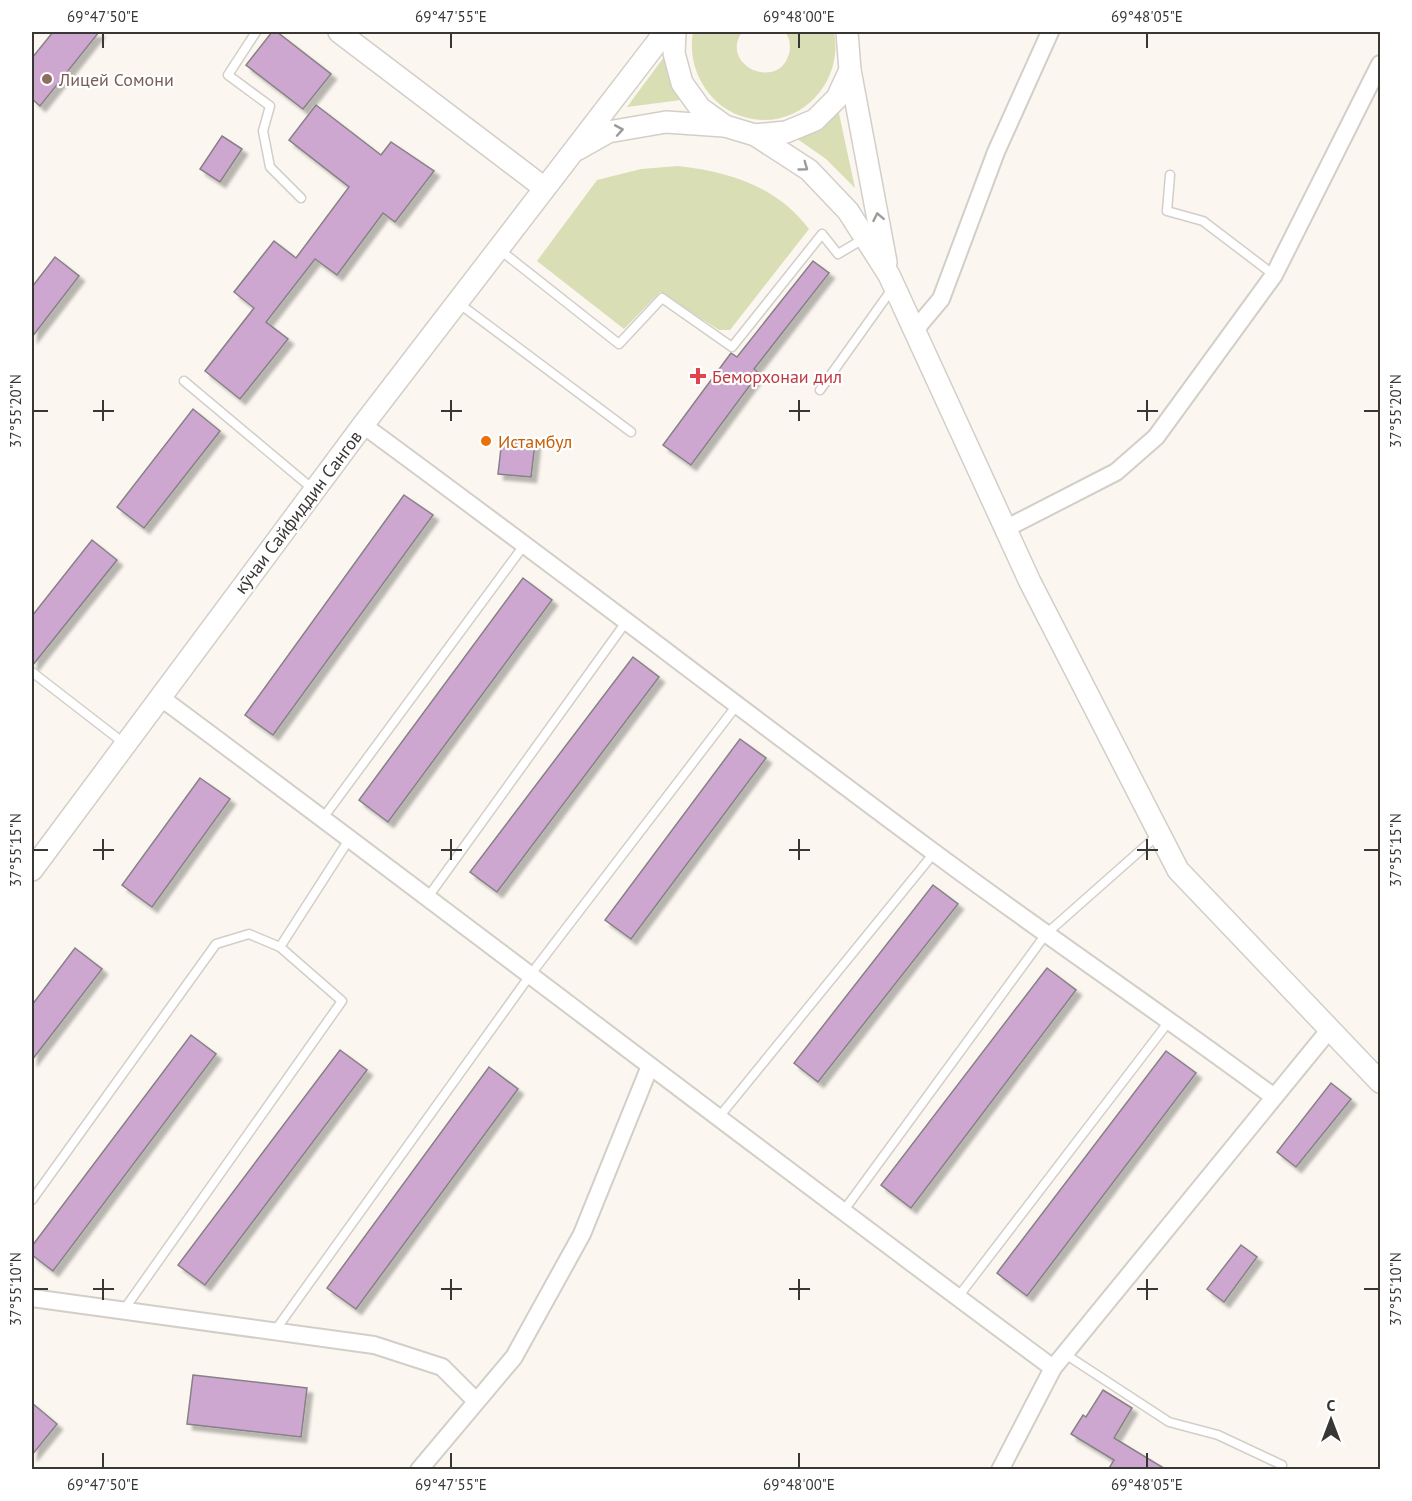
<svg xmlns="http://www.w3.org/2000/svg" width="1412" height="1501" font-family="'PT Sans',sans-serif">
<style>
.green{fill:#d9deb5}
.building{fill:#cda7cf;stroke:#868186;stroke-width:1.5;filter:url(#shadow)}
.lines{fill:none;stroke-linecap:round;stroke-linejoin:round}
.service-casing{stroke:#d3cec8;stroke-width:11}
.minor-casing{stroke:#d3cec8;stroke-width:20}
.tertiary-casing{stroke:#d3cec8;stroke-width:24}
.service{stroke:#fff;stroke-width:8}
.minor{stroke:#fff;stroke-width:16}
.tertiary{stroke:#fff;stroke-width:21}
.oneway{stroke:#9c9b9a}
.ticks{fill:none;stroke:#393734;stroke-width:2}
.education-dot{fill:#8d6e63;stroke:#fff;stroke-width:2}
.health-dot{fill:#e0444e;stroke:#fff;stroke-width:2}
.food-dot{fill:#e8710a;stroke:#fff;stroke-width:2}
.labels{text-anchor:middle;dominant-baseline:central;stroke-width:4.5;stroke-linejoin:round;paint-order:stroke}
.education-label{font-size:18px;fill:#785e54;stroke:#fff;text-anchor:start}
.health-label{font-size:18px;fill:#be3a42;stroke:#fff;text-anchor:start}
.food-label{font-size:18px;fill:#c56008;stroke:#fff;text-anchor:start}
.street-label{font-size:18px;fill:#393734;stroke:#fff}
.neatline{fill:none;stroke:#393734;stroke-width:2}
.ticks-label{font-size:15px;text-anchor:middle;fill:#393734}
</style>
<defs>
<filter id="shadow"><feDropShadow dx="5.5" dy="5.5" stdDeviation="1.5" flood-color="#0004"/></filter>
</defs>
<rect width="100%" height="100%" fill="#fbf6ef"/>
<g class="green">
<path d="M693,32H742C719,65 778,92 789,54C791,46 790,38 785,32H834C843,75 810,120 764,120C717,120 685,75 693,32Z"/>
<path d="M664,57L681,100L627,107Z"/>
<path d="M838,109L855,188L826,159L796,138Z"/>
<path d="M678,166C730,172 776,186 809,229L730,330H719L660,292L624,329L537,261L597,180L641,169Z"/>
</g>
<g class="building">
<path d="M53,32H99L40,106L32,99V58Z"/>
<path d="M272,32H277L331,74L303,109L246,65Z"/>
<path d="M316,105L381,155L391,142L434,171L395,222L383,213L337,275L315,259L266,322L288,339L240,399L205,371L254,308L234,292L274,241L296,258L349,187L289,140Z"/>
<path d="M222,136L242,149L220,182L200,169Z"/>
<path d="M55,257L79,276L32,337V287Z"/>
<path d="M813,261L829,273L754,369L759,373L691,465L663,445L731,353L737,357Z"/>
<path d="M193,409L220,431L144,528L117,507Z"/>
<path d="M502,439L535,443L531,477L498,474Z"/>
<path d="M404,495L433,515L273,735L245,715Z"/>
<path d="M92,540L117,560L32,666V616Z"/>
<path d="M523,578L552,600L388,822L359,800Z"/>
<path d="M633,657L659,677L497,892L470,872Z"/>
<path d="M740,739L766,758L631,939L605,920Z"/>
<path d="M200,778L230,799L152,907L122,885Z"/>
<path d="M933,885L958,904L818,1082L794,1063Z"/>
<path d="M75,948L102,969L32,1060V1005Z"/>
<path d="M1047,968L1076,990L911,1208L881,1185Z"/>
<path d="M191,1035L216,1054L53,1271L32,1255V1246Z"/>
<path d="M340,1050L367,1070L205,1285L178,1265Z"/>
<path d="M1166,1051L1196,1073L1027,1296L997,1273Z"/>
<path d="M489,1067L518,1089L356,1309L327,1288Z"/>
<path d="M1331,1083L1351,1099L1296,1167L1277,1152Z"/>
<path d="M1241,1245L1257,1257L1224,1302L1207,1289Z"/>
<path d="M193,1375L307,1388L301,1437L187,1424Z"/>
<path d="M1103,1390L1132,1408L1114,1438L1167,1470H1108L1114,1460L1071,1434L1083,1415L1086,1417Z"/>
<path d="M32,1403L57,1424L32,1455Z"/>
</g>
<g class="lines">
<defs>
<g id="service">
<path d="M256,32L228,75L270,106L263,131L270,167L301,198"/>
<path d="M1170,175L1167,211L1203,221L1274,275"/>
<path d="M500,250L619,344L662,298L732,347L822,234L838,254L865,238"/>
<path d="M457,302L631,432"/>
<path d="M184,381L314,490"/>
<path d="M820,390L892,289"/>
<path d="M32,672L125,744"/>
<path d="M323,818L525,544"/>
<path d="M428,897L626,622"/>
<path d="M719,1117L934,853"/>
<path d="M32,1200L216,944L249,934L280,947L350,838"/>
<path d="M842,1213L1046,934L1159,834"/>
<path d="M958,1297L1170,1020"/>
<path d="M123,1311L342,1001L280,947"/>
<path d="M274,1332L531,974L737,705"/>
<path d="M1065,1354L1169,1422L1218,1435L1282,1465"/>
</g>
<g id="minor">
<path d="M914,331L941,299L996,152L1050,32"/>
<path d="M363,425C554,565 742,710 932,851C1045,935 1161,1013 1274,1097"/>
<path d="M1005,529L1116,472L1156,437L1274,275L1380,64"/>
<path d="M160,697C459,919 754,1147 1053,1368"/>
<path d="M32,1298L374,1345L442,1367L476,1401"/>
<path d="M419,1470L514,1357L582,1234L650,1066"/>
<path d="M1000,1470L1053,1368L1330,1029"/>
</g>
<g id="tertiary">
<path d="M339,32L543,187"/>
<path d="M675,32L674,53L682,83L700,108L725,126L755,135L809,170L848,211L889,275L1030,582L1178,870L1380,1082"/>
<path d="M850,70L886,262"/>
<path d="M755,135L786,132L815,120L837,98L850,70L847,32"/>
<path d="M578,149L608,132L666,122L724,126"/>
<path d="M32,870L363,425L665,32"/>
</g>
</defs>
<use href="#service" class="service-casing"/>
<use href="#minor" class="minor-casing"/>
<use href="#tertiary" class="tertiary-casing"/>
<use href="#service" class="service"/>
<use href="#minor" class="minor"/>
<use href="#tertiary" class="tertiary"/>
</g>
<defs><path id="oneway-chevron" d="M-2-3.5L2.5 0L-2 3.5" fill="none" stroke-width="1.6" stroke-linecap="round" stroke-linejoin="round" transform="scale(1.5)"/></defs>
<g class="oneway">
<use href="#oneway-chevron" transform="translate(619 130) rotate(-10)"/>
<use href="#oneway-chevron" transform="translate(804 167) rotate(36)"/>
<use href="#oneway-chevron" transform="translate(878 217) rotate(-101)"/>
</g>
<path class="ticks" d="M103,33V48M451,33V48M799,33V48M1147,33V48M103,400V421M451,400V421M799,400V421M1147,400V421M33,411H48M93,411H114M441,411H462M789,411H810M1137,411H1158M1364,411H1379M103,839V860M451,839V860M799,839V860M1147,839V860M33,850H48M93,850H114M441,850H462M789,850H810M1137,850H1158M1364,850H1379M103,1279V1300M451,1279V1300M799,1279V1300M1147,1279V1300M33,1289H48M93,1289H114M441,1289H462M789,1289H810M1137,1289H1158M1364,1289H1379M103,1453V1468M451,1453V1468M799,1453V1468M1147,1453V1468"/>
<circle class="education-dot" cx="47" cy="79" r="6"/>
<path class="health-dot" d="M695 367h6v6h6v6h-6v6h-6v-6h-6v-6h6z"/>
<circle class="food-dot" cx="486" cy="441" r="6"/>
<g class="labels">
<g class="education-label">
<text x="59" y="79">Лицей Сомони</text>
</g>
<g class="health-label">
<text x="712" y="376">Беморхонаи дил</text>
</g>
<g class="food-label">
<text x="498" y="441">Истамбул</text>
</g>
<g class="street-label">
<text transform="translate(298 512) rotate(-53)">кӯчаи Сайфиддин Сангов</text>
</g>
</g>
<rect width="1412" height="1501" fill="none" stroke="#ffffff" stroke-width="66"/>
<g transform="translate(1331 1420)" stroke="#ffffff" stroke-width="4.5" paint-order="stroke">
<path d="M0-4.5L10 22L0 15L-10 22Z" fill="#393734"/>
<text y="-9" font-size="16" font-weight="bold" text-anchor="middle" fill="#393734">С</text>
</g>
<rect x="33" y="33" width="1346" height="1435" class="neatline"/>
<g class="ticks-label">
<text x="103" y="22">69°47'50"E</text>
<text x="451" y="22">69°47'55"E</text>
<text x="799" y="22">69°48'00"E</text>
<text x="1147" y="22">69°48'05"E</text>
<text transform="translate(16 411) rotate(-90)" y="5">37°55'20"N</text>
<text transform="translate(1396 411) rotate(-90)" y="5">37°55'20"N</text>
<text transform="translate(16 850) rotate(-90)" y="5">37°55'15"N</text>
<text transform="translate(1396 850) rotate(-90)" y="5">37°55'15"N</text>
<text transform="translate(16 1289) rotate(-90)" y="5">37°55'10"N</text>
<text transform="translate(1396 1289) rotate(-90)" y="5">37°55'10"N</text>
<text x="103" y="1490">69°47'50"E</text>
<text x="451" y="1490">69°47'55"E</text>
<text x="799" y="1490">69°48'00"E</text>
<text x="1147" y="1490">69°48'05"E</text>
</g>
</svg>
